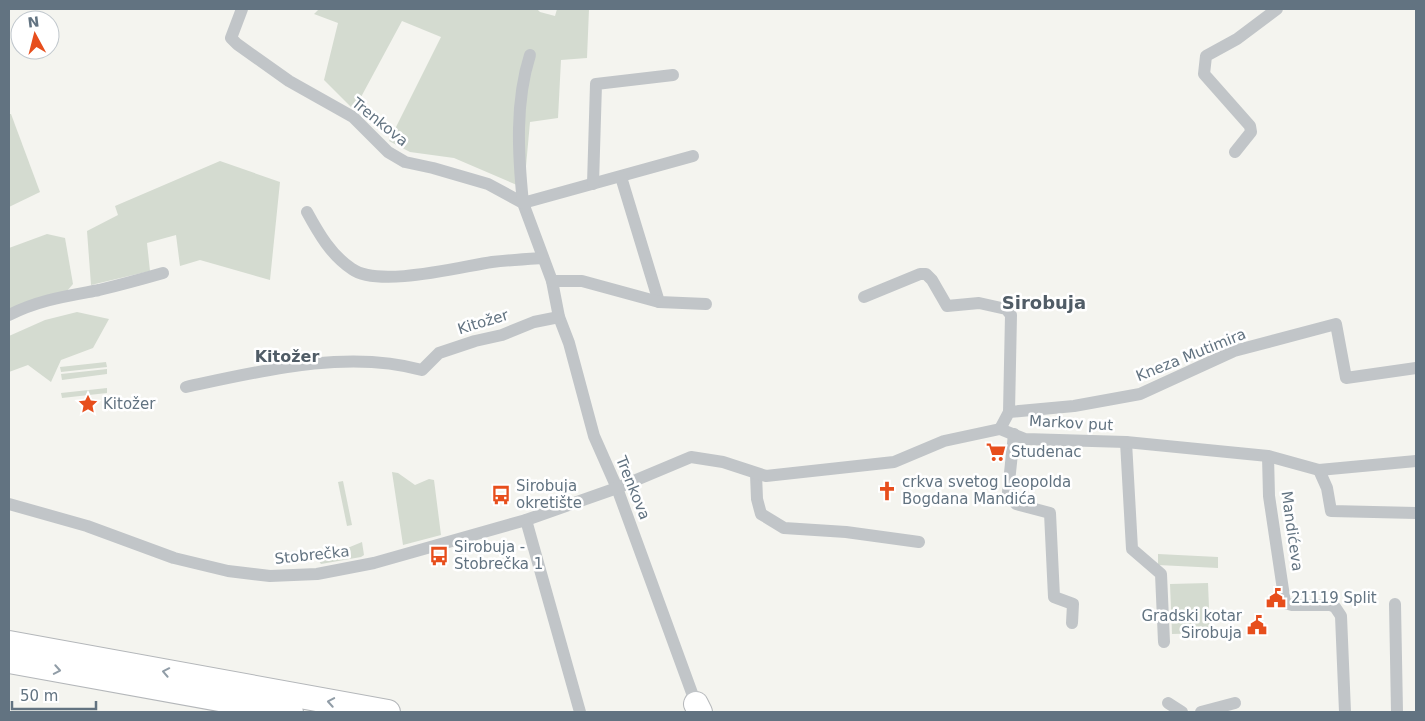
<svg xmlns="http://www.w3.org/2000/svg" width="1425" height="721" font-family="'DejaVu Sans',sans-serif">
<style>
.green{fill:#d4dbd0}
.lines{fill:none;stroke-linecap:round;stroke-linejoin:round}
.highway-casing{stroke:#b4b7ba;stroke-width:26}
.street{stroke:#c1c5c8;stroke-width:12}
.highway{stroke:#fff;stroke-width:24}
.oneway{stroke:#919da7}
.labels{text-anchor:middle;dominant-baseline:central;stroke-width:5;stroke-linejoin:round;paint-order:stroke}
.street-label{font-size:15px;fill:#627381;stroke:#fff}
.poi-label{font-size:15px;fill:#627381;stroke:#fff;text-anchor:start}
.neighbourhood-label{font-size:16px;font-weight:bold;fill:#505c66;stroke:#fff}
.quarter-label{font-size:18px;font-weight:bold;fill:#505c66;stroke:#fff}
</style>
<rect width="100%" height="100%" fill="#f4f4ef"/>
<g class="green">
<path d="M319,9H537L540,12L555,16L557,9H589L587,58L561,60L558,118L530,122L524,188L454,158L410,152L389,141L441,37L402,21L354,110L324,80L338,23L314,14Z"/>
<path d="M9,114H11L40,192L9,207Z"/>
<path d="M220,161L280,182L270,280L200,260L180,266L176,235L147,243L150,271L91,285L87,231L118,215L115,206Z"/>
<path d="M47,234L65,238L73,284L67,291L9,311V248Z"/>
<path d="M77,312L109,319L93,348L61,360L51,382L28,365L9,372V336L45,320Z"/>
<path d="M106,362L107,367L61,372L60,367Z"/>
<path d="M107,369V374L62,380L61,374Z"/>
<path d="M107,388V393L62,398L61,393Z"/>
<path d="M392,472L398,473L415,485L429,479L434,480L441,535L403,545Z"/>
<path d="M343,481L352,525L347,526L338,482Z"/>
<path d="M362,542L364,555L361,557L321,564L315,555L345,549Z"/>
<path d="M1158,554L1218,557V568L1158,565Z"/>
<path d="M1208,583L1210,633L1172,634L1170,584Z"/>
</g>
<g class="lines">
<defs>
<g id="highway">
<path d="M9,643L388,712"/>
<path d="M9,661L291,712"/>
<path d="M696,704L700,712"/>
</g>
</defs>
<use href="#highway" class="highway-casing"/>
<g class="street">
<path d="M242,9L231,38L237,44L289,81L353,117L388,152L405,162L433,168L488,184L523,203L552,281L559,317L569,343L594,436L617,488L696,704"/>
<path d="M530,55C515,102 518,154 523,203L693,156"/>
<path d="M1235,152L1251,132L1250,126L1204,74L1206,56L1237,39L1277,9"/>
<path d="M621,177L659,302"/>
<path d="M593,184L596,84L673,75"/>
<path d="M307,212C319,234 331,255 352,269C379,288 459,267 492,262C509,260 526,259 542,258"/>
<path d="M552,281H582L659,302L706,304"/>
<path d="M864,297L920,274H926L932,280L947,306L979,303L1006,309L1011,315L1009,412"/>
<path d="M9,315C38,300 67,296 99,290C120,285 142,279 163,273"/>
<path d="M186,387C261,371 347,349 422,370L439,353L475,341L502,335L534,322L559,317"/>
<path d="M1000,429L1009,412L1074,406L1140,394L1234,351L1336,324L1346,378L1416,368"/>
<path d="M1014,434L1008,492L1016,504L1050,513L1054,597L1073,604L1072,623"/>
<path d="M1126,442L1132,549L1161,574L1164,642"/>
<path d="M1268,456L1269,496L1285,603L1292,605H1330L1335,607L1341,616L1345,712"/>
<path d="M1319,470L1327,488L1331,511L1416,513"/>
<path d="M756,474L757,499L761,514L784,528L846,532L919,542"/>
<path d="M9,504L87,526L174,558L228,571L270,576L317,574L374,563L526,520L617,488L691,457L723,462L766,476L894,462L944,441L1000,429L1025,439L1126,442L1268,456L1319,470L1416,461"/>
<path d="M526,520L580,712"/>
<path d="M1395,604L1397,712"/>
<path d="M1168,703L1182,712"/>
<path d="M1201,712L1235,703"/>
</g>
<use href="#highway" class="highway"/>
</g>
<defs><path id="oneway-chevron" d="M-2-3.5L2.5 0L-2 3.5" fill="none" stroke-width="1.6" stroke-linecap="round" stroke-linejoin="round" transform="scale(1.25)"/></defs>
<g class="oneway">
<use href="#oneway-chevron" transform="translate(57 670) rotate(10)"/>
<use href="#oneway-chevron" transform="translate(166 672) rotate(-169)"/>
<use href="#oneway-chevron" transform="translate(331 702) rotate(-170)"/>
</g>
<defs>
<symbol id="sight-bare" viewBox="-9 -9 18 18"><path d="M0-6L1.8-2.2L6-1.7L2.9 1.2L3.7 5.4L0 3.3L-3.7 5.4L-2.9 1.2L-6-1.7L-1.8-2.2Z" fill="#e74e1c" stroke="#fff" stroke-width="2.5" paint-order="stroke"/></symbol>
<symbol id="supermarket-bare" viewBox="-9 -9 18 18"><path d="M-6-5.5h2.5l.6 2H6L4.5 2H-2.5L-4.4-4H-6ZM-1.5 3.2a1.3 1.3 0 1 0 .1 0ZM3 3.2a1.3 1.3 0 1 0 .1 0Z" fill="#e74e1c" stroke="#fff" stroke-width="2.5" paint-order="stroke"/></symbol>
<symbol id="church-bare" viewBox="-9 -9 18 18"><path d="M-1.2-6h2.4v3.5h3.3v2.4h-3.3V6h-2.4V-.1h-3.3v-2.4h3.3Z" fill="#e74e1c" stroke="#fff" stroke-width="2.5" paint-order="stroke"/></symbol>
<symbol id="bus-bare" viewBox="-9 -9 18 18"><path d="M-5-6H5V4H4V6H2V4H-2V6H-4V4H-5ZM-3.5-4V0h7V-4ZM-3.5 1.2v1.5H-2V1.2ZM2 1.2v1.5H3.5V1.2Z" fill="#e74e1c" stroke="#fff" stroke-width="2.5" paint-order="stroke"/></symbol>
<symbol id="civic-bare" viewBox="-9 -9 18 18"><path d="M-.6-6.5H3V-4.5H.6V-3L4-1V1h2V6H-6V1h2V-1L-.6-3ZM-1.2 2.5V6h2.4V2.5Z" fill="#e74e1c" stroke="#fff" stroke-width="2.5" paint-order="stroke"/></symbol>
</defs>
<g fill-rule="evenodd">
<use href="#sight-bare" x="74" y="390" width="28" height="28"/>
<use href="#supermarket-bare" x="982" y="438" width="28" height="28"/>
<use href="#church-bare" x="873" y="477" width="28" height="28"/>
<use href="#bus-bare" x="487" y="481" width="28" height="28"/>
<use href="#bus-bare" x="425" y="542" width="28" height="28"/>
<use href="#civic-bare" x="1262" y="584" width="28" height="28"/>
<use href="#civic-bare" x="1243" y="611" width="28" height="28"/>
</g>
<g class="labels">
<g class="street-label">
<text transform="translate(380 122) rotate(39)">Trenkova</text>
<text transform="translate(483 322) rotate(-17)">Kitožer</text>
<text transform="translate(1191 355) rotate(-22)">Kneza Mutimira</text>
<text transform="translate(1071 423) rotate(3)">Markov put</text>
<text transform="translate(633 488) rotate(68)">Trenkova</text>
<text transform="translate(1292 531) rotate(82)">Mandićeva</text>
<text transform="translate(312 555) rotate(-6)">Stobrečka</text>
</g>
<g class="poi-label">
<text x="103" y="404">Kitožer</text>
<text x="1011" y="452">Studenac</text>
<text x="902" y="482">crkva svetog Leopolda<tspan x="902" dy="17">Bogdana Mandića</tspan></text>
<text x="516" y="486">Sirobuja<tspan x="516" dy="17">okretište</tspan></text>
<text x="454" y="547">Sirobuja -<tspan x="454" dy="17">Stobrečka 1</tspan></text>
<text x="1291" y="598">21119 Split</text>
<text x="1242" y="616" text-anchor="end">Gradski kotar<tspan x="1242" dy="17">Sirobuja</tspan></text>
</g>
<g class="neighbourhood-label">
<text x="287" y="356">Kitožer</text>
</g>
<g class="quarter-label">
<text x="1044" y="302">Sirobuja</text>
</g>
</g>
<rect width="1425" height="721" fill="none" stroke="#627381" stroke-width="20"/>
<g transform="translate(35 35) rotate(353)"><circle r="24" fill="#ffffff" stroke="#c0c7cd"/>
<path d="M0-4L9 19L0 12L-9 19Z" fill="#e74e1c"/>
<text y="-8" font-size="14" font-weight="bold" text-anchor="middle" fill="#627381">N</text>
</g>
<path d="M12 701v8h84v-8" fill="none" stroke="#627381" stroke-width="2.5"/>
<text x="20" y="701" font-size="15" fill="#627381" stroke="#ffffff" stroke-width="4" paint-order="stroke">50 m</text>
</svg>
